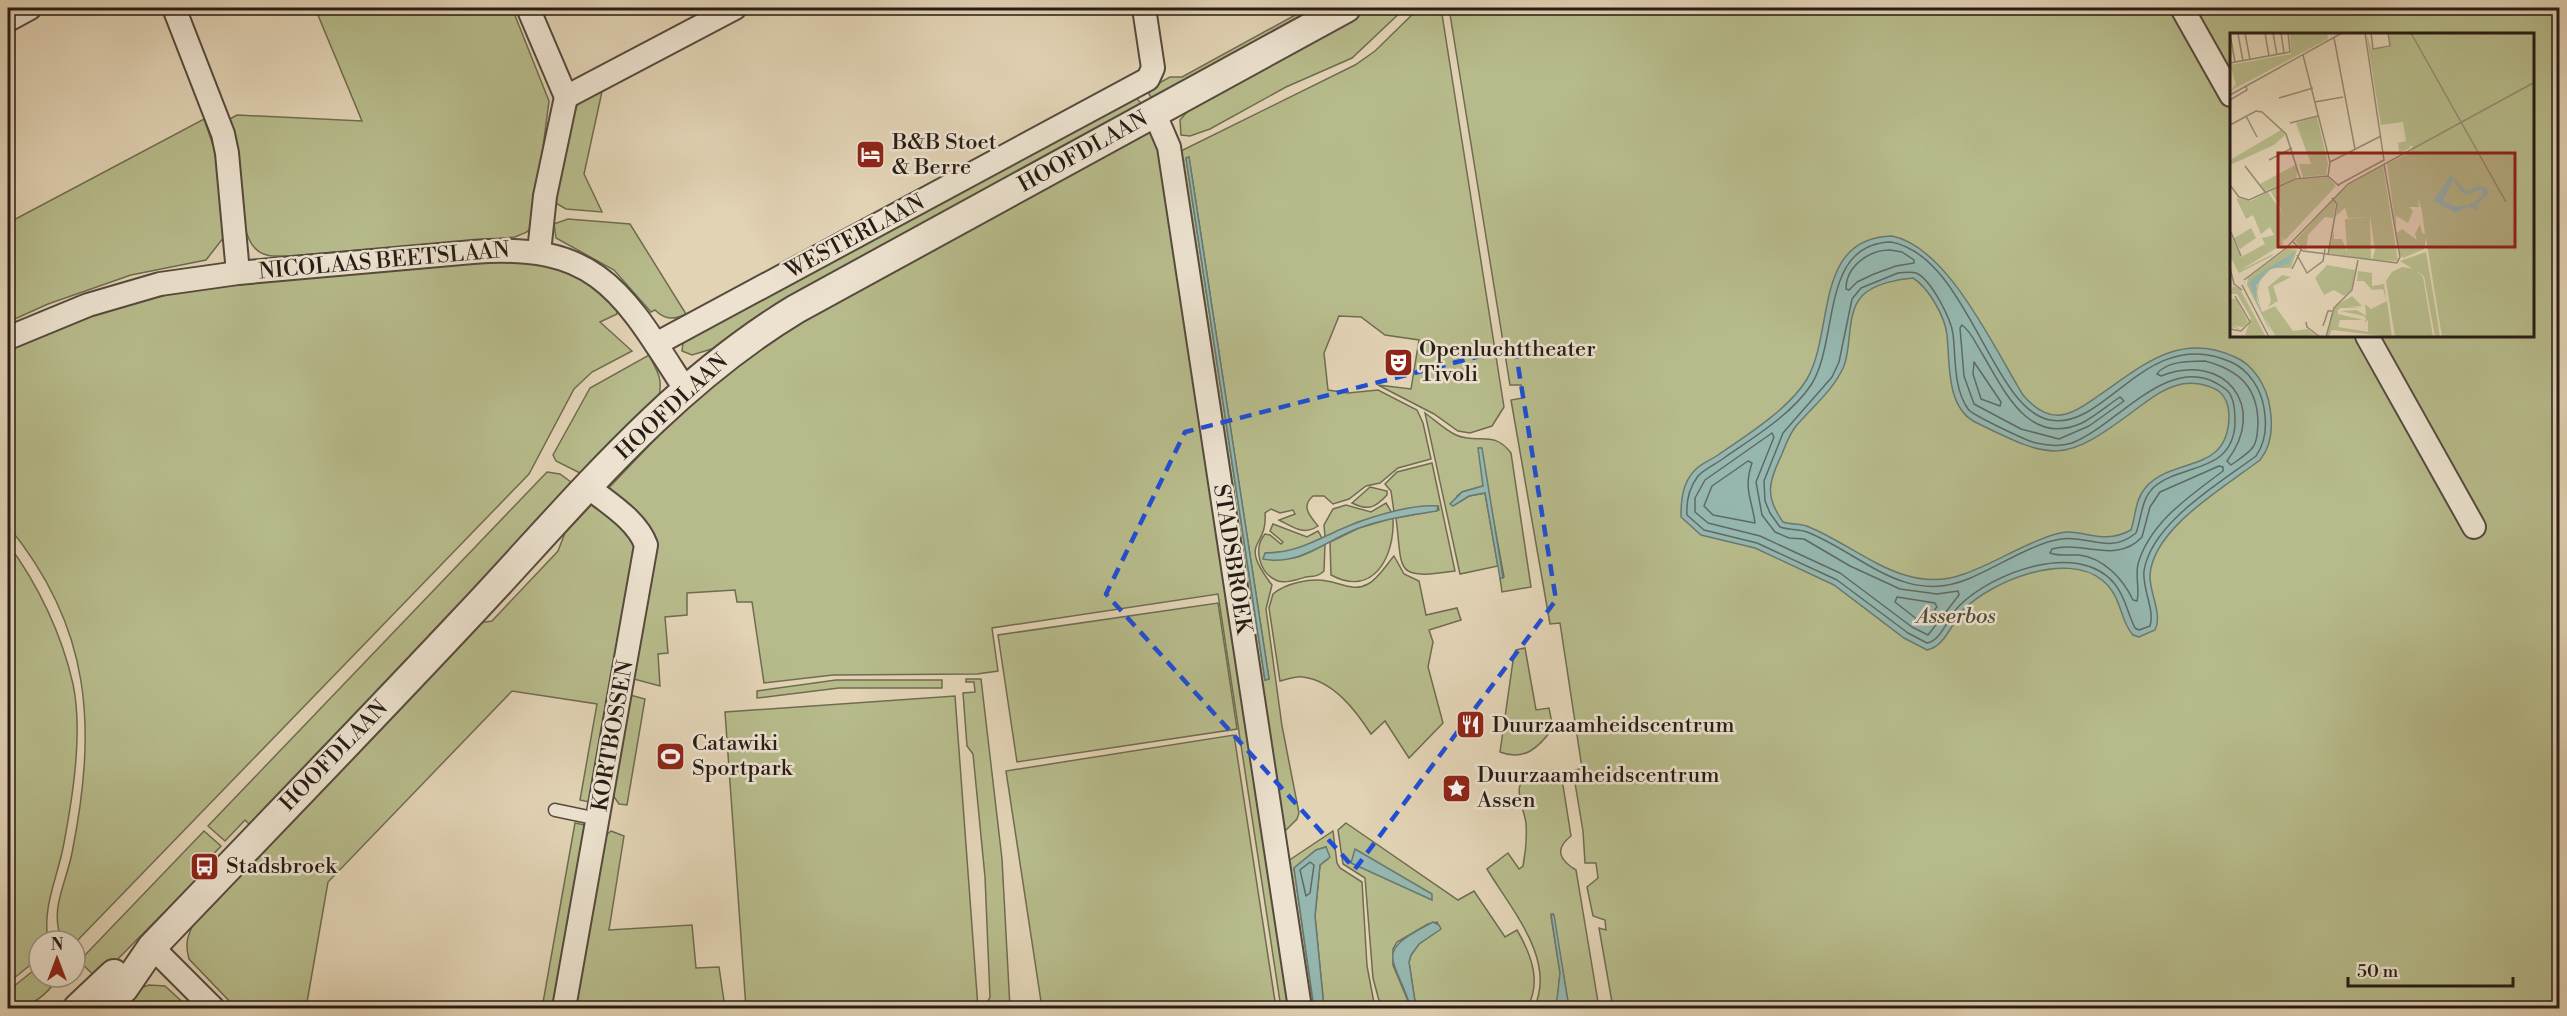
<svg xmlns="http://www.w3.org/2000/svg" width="2567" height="1016" font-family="'Libre Bodoni',serif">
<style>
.green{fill:#b7bb8b;stroke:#6f6c50;stroke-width:1.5;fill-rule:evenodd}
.water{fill:#95b7b0;stroke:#697972;stroke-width:1.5;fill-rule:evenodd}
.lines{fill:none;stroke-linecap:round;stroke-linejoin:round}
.shore{stroke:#5e6a63;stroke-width:1.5}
.service-casing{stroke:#564a3e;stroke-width:15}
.minor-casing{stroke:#564a3e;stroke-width:26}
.tertiary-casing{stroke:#564a3e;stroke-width:32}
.service{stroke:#ece2cf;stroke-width:12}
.minor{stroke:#ece2cf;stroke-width:22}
.tertiary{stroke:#ece2cf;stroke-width:28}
.marked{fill:none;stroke:#1d4ed8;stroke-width:4.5;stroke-dasharray:12 8;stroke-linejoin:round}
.labels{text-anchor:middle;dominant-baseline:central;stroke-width:5;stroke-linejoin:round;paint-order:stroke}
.poi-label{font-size:22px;fill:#271c16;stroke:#ece2cf;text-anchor:start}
.street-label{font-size:22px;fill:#271c16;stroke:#ece2cf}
.park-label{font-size:22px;font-style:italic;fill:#524c39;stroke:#ece2cf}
.inset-road{fill:none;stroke:#978a75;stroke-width:1.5}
.view{fill:#8f2418;fill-opacity:0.15;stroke:#8f2418;stroke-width:3}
.inset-edge{fill:none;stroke:#271c16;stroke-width:3}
</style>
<rect width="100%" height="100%" fill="#e2d3b5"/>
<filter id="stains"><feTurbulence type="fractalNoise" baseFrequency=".00333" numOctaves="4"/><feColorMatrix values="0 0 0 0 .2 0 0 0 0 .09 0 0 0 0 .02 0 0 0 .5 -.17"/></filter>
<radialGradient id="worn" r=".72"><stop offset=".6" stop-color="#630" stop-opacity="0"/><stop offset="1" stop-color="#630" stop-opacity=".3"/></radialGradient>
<g class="green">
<path d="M315,8H512L549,101L533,224L527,232L515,237L288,256C276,256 263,258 254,247C238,230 232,147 228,120L237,115L362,121Z"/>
<path d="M1308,8H1323L1152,99L1149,94L1150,88L1170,77H1182Z"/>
<path d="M1372,8H1405L1352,58L1286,87L1210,129L1190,136L1181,135L1180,120L1193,105Z"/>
<path d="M1419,8H1441L1504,407L1492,426L1470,433L1458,431L1434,414L1378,385L1411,389L1419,340L1385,335L1361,317L1339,316L1324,353L1328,390L1348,393L1378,390L1417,410L1423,423L1431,459L1398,468L1380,483L1366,486L1349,499L1333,504L1324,496H1313C1300,507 1311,517 1318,526C1303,536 1293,527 1279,520L1295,514L1293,510L1280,513L1271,509L1265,513C1268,550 1237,539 1272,585L1266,609L1282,726L1299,813L1297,819L1279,837L1181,151L1355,65L1375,51ZM1189,157L1269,679L1265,680L1186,158Z"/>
<path d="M1449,8H2559V1008H1613L1599,928L1606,930L1605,920L1593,916L1587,887L1598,878L1596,863H1585L1583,831L1573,771L1582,768L1560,623L1550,624L1511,400L1523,398L1521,385H1510ZM2231,34H2532V336H2231Z"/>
<path d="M603,87L584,174L602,212L566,209L554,202L568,132L577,105Z"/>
<path d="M1135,97L1142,104L737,332L715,348L692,355L682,351L683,342L689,334Z"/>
<path d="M204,119L215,151L224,237L206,260L131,275L48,304L8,322V223Z"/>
<path d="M1145,132L1156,135L1294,1008H1281L1218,594L992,628L998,671L977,674L833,675L764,683L752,602H737L735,590L687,593V615L665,617L668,653L658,654L660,686L630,678L653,541L604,493L698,394L780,333Z"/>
<path d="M568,219L630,224L686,314C674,320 665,320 655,310L651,312L614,270L556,238L554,224Z"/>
<path d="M491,261L546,263L591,283L617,309V314L600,322L632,351L592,372L574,389L529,474L75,943L62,941C49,909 66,884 72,853C97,727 92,628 8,526V350C74,317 143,297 216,286Z"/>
<path d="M649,355C657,371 663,378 659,396L580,473L556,461L553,455L590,388Z"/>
<path d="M1425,413C1435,420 1445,430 1456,435C1478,445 1493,429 1511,453L1531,587L1502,592L1500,578L1504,577L1480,447L1483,486L1462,492L1457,496L1461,501L1469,496L1485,493L1498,566L1460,574Z"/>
<path d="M1432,463L1455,571C1393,580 1403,572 1396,518L1439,510L1438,506L1394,512L1391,491L1385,484L1397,472Z"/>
<path d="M547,472L560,474L571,482L495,568L250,825L245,820L225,841L208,826Z"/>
<path d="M1370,487L1387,491V495C1375,508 1368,511 1352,503Z"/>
<path d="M595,501L638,541L594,803L580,800L597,704L512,691L328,882L306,1008H236L189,959C185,945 187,937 193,925L479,623L492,621L558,551L565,533Z"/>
<path d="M1386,503L1392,513L1358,522L1325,537L1324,525L1333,509L1346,505L1371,512Z"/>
<path d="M1393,518C1395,556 1374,598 1331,575L1330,542L1359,528Z"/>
<path d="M1273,524L1307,537L1318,531L1322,538L1294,551L1265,553C1292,563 1300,558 1325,544L1324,571C1318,577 1313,576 1306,577C1298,579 1287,584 1278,581C1259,574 1253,548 1265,534L1270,535L1281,544L1283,542L1270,531Z"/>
<path d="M8,544C38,584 62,635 73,684C83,732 73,795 64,843C58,877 42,906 48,941H39V958L8,983Z"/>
<path d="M1394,556L1404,574L1419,581L1426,615L1457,608L1461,620L1429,630L1433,642L1428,667L1443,723L1409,758L1385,721L1371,734C1356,711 1334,681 1303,677C1297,676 1287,679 1280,681L1269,608L1273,594C1286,583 1310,578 1327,581C1341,583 1354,592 1368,584C1379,578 1386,565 1394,556Z"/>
<path d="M1218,603L1237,729L1017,762L998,635Z"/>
<path d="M1525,648L1536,710L1549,708L1553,728C1540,746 1525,762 1500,752L1514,654L1516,650Z"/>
<path d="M966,679H981L1002,859L1010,1008H985L990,997L985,877L973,754L967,746L963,693L975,692L974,682H966Z"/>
<path d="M836,680H942V688H839L757,698V691Z"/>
<path d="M630,695L645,699L627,805L619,804L610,791Z"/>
<path d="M955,696L978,1008H746L725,712Z"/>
<path d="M1234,735L1276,1008H1042L1006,771Z"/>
<path d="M1535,771L1561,773L1571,836C1553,850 1561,861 1576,870L1599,1008H1569L1553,914L1551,916L1560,973L1557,1005L1556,1008H1534C1557,960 1511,909 1487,869L1508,853L1519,869L1523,866C1526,851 1527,838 1526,823C1523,803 1508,783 1535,771Z"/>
<path d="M575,823L590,826L557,1008H542Z"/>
<path d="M1346,823L1458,900L1474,891L1505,937L1517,930C1531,954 1542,982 1527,1008H1416L1409,962L1411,955L1419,944L1440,929L1437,922L1428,924L1397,942L1393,949V965L1411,1008H1381L1373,978L1365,878L1343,864L1338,830Z"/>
<path d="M204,831L221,846L203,865L207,869L98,979L84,966L85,955Z"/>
<path d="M611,831L624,836L609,930L692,925L696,968L719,967L725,1008H571L601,839Z"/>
<path d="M1333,831L1337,863L1340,868L1362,882L1367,966L1375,1008H1324L1315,916L1320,865L1328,859L1326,847L1316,850L1294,868L1314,1008H1305L1288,861Z"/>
<path d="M39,966V977H58C47,996 29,1009 8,1008V991Z"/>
<path d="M149,985L165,986L189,1008H129L121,1001L140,988Z"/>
</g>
<g class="water">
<path d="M1189,157L1269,679L1265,680L1186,158Z"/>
<path d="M1892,236C1948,247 1994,348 2023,395C2034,408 2048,419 2066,414C2078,411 2088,403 2098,396C2142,366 2179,331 2235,357C2254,365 2267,387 2270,408C2273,426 2272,445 2260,460C2226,486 2153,528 2150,575C2149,592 2163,615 2155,630L2139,637L2133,635C2119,620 2123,597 2102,580C2066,551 1992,581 1963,610C1952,622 1945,647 1927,650L1904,638L1834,585L1755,548L1701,535L1681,517C1681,501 1682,483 1695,470C1700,464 1711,460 1718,455C1746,436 1790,408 1807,379C1835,330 1813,238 1892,236ZM1913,278C1929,288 1945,317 1947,335C1950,363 1946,407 1975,422C2054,461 2063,464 2135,410C2149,400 2163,388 2182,384C2194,382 2206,384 2217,390C2226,396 2229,407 2229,417C2228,474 2174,456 2146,487C2135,499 2136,515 2131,530C2099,547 2082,526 2056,534C2024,543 1996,563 1964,574C1905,596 1860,548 1809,527C1801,523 1791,525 1783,522C1764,495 1769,482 1782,454C1786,444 1789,435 1796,426C1813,406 1833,391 1844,366C1852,345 1846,313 1862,296C1873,284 1898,279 1913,278Z"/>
<path d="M1478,448H1482L1503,578H1500L1485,493L1469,496L1453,506L1450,504L1462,492L1483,486Z"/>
<path d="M1438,506L1437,511C1411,515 1384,519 1359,528C1326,540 1301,566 1263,559L1265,553C1294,553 1313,542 1339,530C1366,518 1409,504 1438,506Z"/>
<path d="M1326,847L1330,857L1320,865L1315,916L1324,1008H1314L1294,868L1316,850Z"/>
<path d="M1355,849L1432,894V900L1351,863Z"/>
<path d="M1551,914L1554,915L1569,1008H1556L1560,973Z"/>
<path d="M1433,922L1439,925L1441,929L1419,944L1411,955L1409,962L1416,1008H1411C1393,954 1373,953 1433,922Z"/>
</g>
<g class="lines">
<g class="shore">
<path d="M1891,242C1968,256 1991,409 2050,420C2106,431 2147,324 2231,362C2249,370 2261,389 2264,408C2267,425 2266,442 2256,456C2220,483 2151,523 2144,571C2142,589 2155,609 2150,626L2139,630L2135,628C2127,613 2126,597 2114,583C2077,540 1992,573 1959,606C1949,616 1941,641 1927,643L1908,633L1837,580L1757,543L1704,530L1687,515C1686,500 1689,488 1698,476C1704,469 1716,464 1724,458C1754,437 1791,415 1811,385C1840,340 1819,244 1891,242Z"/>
<path d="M1890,250L1902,252L1914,260V263L1896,266L1874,274L1857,282L1849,290L1846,289C1846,266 1869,250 1890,250Z"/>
<path d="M1898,273C1903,273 1911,271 1916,273C1931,279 1951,319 1953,334C1956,358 1953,387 1968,409C1972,415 2027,441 2036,443C2049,446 2060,447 2072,443C2115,427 2167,355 2216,383C2221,386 2227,389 2230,394C2235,403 2235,415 2235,425C2231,474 2182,463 2154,487C2141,499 2142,517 2136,533C2109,555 2089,535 2061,539C2033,543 1995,568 1968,579C1904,606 1861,553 1807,532C1799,529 1789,530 1780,527L1770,513L1765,501L1764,481L1783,433L1832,377L1839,362L1852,299L1861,288Z"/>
<path d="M1962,325C1971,331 1977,346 1983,355C2005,392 2029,447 2082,423C2095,416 2108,405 2120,397L2124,401L2089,426L2059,439L2021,429L1974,404L1964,376L1960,328Z"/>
<path d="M2205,361C2239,370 2258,387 2258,424C2257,432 2258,440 2253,447C2248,454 2238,460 2231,465L2227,461C2269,406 2224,351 2161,376L2157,374C2166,361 2190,361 2205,361Z"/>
<path d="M1974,362L2001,402L2000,406L1981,399L1973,374Z"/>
<path d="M1772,433L1774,437L1756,482L1762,515L1775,532L1789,538L1804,539L1850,566L1900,589L1937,594L1958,591L1959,595L1928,635L1912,627L1840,573L1760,536L1708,523L1695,512V498L1705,480Z"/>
<path d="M1748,461L1752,463C1743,489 1752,499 1755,523L1713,515L1704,506L1712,486Z"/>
<path d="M2219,466L2223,467V471C2190,496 2150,522 2138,564C2135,576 2140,590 2137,601L2133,600C2123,579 2104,558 2079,555C2070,555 2058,556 2050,553L2052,549C2081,540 2116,565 2142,537L2150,507L2160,492Z"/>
<path d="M1897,597L1935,603L1937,607L1923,624L1895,602Z"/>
<path d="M1310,862L1314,865L1310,893L1306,896L1300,870Z"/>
</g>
<defs>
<path id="service" d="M555,810L598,819"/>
<g id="minor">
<path d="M174,8L223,134L227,153L238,273"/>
<path d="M528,8L566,97L545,196L539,252"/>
<path d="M2182,8L2231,95"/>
<path d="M8,20L30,8"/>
<path d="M566,97L735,8"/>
<path d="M1154,112L1169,147L1300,1008"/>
<path d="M2367,336L2474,527"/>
<path d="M8,338L88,305L160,284L238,273L473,252C599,242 623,293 685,389"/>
<path d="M656,344L1148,79L1153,68L1144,8"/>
<path d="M152,947L213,1008"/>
<path d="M564,1008L646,545C637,520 608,503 588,487"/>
</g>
<g id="tertiary">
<path d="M78,1008L114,974"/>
<path d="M104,1008L124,988L152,947C257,837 363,728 467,617C571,507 665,388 796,309L1346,8"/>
</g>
</defs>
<use href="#service" class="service-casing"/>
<use href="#minor" class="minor-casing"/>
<use href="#tertiary" class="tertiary-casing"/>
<use href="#service" class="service"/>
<use href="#minor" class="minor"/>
<use href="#tertiary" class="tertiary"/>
</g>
<path class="marked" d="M1515,347L1556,600L1355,869L1106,594L1185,432Z"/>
<defs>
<symbol id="hotel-square" viewBox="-11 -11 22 22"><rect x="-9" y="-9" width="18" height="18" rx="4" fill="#8f2418" stroke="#ece2cf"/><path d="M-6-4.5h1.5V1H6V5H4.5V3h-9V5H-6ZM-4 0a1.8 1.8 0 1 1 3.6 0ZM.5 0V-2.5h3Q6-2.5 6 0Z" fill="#fff"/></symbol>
<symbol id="theatre-square" viewBox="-11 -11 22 22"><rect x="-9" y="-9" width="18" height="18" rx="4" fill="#8f2418" stroke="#ece2cf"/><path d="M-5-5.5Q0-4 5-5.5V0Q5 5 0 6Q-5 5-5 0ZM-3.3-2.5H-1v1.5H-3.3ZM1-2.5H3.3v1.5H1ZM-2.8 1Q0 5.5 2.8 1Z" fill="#fff"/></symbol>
<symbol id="restaurant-square" viewBox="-11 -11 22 22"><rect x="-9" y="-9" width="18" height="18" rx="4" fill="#8f2418" stroke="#ece2cf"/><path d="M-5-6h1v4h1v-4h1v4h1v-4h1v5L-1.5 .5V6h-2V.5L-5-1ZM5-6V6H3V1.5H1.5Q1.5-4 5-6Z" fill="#fff"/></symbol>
<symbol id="stadium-square" viewBox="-11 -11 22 22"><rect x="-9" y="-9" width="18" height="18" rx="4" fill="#8f2418" stroke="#ece2cf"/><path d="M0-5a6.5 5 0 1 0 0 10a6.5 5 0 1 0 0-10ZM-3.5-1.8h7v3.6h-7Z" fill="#fff"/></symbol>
<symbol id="sight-square" viewBox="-11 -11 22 22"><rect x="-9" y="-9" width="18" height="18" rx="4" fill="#8f2418" stroke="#ece2cf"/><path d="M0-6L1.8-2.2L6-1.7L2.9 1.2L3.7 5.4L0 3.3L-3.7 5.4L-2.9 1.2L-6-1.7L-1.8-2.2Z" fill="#fff"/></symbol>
<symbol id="bus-square" viewBox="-11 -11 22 22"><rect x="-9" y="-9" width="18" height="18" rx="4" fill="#8f2418" stroke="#ece2cf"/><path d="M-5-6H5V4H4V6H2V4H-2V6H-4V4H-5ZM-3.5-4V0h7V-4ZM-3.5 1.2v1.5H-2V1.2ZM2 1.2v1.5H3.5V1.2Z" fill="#fff"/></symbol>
</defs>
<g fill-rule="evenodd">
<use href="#hotel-square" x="854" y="138" width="33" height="33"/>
<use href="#theatre-square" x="1382" y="346" width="33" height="33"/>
<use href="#restaurant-square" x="1454" y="708" width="33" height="33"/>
<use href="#stadium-square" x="654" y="740" width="33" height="33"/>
<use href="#sight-square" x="1440" y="772" width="33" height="33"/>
<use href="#bus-square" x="188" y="850" width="33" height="33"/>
</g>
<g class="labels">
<g class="poi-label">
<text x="892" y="142">B&amp;B Stoet<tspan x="892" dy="25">&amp; Berre</tspan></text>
<text x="1419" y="349">Openluchttheater<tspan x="1419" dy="25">Tivoli</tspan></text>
<text x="1492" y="725">Duurzaamheidscentrum</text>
<text x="692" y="743">Catawiki<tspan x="692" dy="25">Sportpark</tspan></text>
<text x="1477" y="775">Duurzaamheidscentrum<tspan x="1477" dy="25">Assen</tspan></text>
<text x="226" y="866">Stadsbroek</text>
</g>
<g class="street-label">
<text transform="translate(1083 152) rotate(-29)">HOOFDLAAN</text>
<text transform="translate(855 237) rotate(-28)">WESTERLAAN</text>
<text transform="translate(384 261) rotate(-5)">NICOLAAS BEETSLAAN</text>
<text transform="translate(672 407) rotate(-43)">HOOFDLAAN</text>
<text transform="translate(1232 559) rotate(81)">STADSBROEK</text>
<text transform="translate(613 736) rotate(-80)">KORTBOSSEN</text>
<text transform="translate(334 756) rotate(-46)">HOOFDLAAN</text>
</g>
<g class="park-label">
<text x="1956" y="616">Asserbos</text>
</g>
</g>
<g transform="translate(2230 33)">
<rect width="304" height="304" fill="#e2d3b5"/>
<path d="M60,0H97L98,6L0,58L6,51L0,32L61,21ZM136,0L142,17L160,14L158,0H304V304H212L196,205L194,216L173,225L170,222L167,200L172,196L187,207L185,201L190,191L192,200L195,201L192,178L188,165L189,174H179L183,178L178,190L166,183V198L157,131L181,119L182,113H180V115L154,129L174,118L169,119L168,110L176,108L173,89L151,92ZM87,84L98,130L96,142L73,144L69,131H81L66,90ZM51,97L55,102L44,112L0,132V127ZM67,131V144L35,158L30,151ZM153,133L168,228L142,227L145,217L140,182L141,227L99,220L104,197V206H112L117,219L115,186L138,184L118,185L115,175L106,183L108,170L103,166L120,151ZM98,144L106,153L54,208L52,203L53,211L9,238L43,221L42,223L9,240L0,223V201L11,224L35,211L32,205L44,202L40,194L31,201L23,182L16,186L6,165L21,168L38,159L55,184L40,157L63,147ZM103,167L106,170L103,185L95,184L78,202L76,217L73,216L65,208ZM21,195L26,205L10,216L3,206ZM57,216L67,217L61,235H42L30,247L27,259L31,277L25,257L33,241L19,249L43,304L17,252L18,245ZM196,219L206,278L210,304H205L194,243L170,228ZM97,232L125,237L122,256L114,263L104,257L94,262L85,245ZM172,234L184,236L193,244L203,304H165L156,248L162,239ZM128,238L142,240V253L154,251L156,266L153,256L142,257L134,248H127ZM52,242L61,244L43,253L48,268L38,274L41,268L38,254ZM3,253L10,256L36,304L15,302L21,285L7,261H0ZM122,263L132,273L118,274L133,275H111L108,277V281L134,287H110L108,294L138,299V287L134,290L136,286L134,283L110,278L127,277L136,283L135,271L141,276L157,268L162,304L102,297L99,303L112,304H97L101,282L107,272ZM0,265L6,266L18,289L13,294L3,293L11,296L0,294ZM45,273L63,298L77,296L88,304H46L32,279Z" fill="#b7bb8b"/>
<path d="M221,142L236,158L249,153L257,155L258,161L248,171L247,178L238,173L226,180L203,168ZM223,146L231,159L238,162L251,156L253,161L244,170L227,174L213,168ZM65,219L59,231L38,237L26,253L27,269L45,304L27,271L19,249L35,237Z" fill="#95b7b0" fill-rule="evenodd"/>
<path class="inset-road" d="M15,0L20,27M35,0L39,23M43,0L47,22M51,0L54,20M141,0L143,16L160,13L158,0M181,0L276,169M0,1L5,29M8,1L13,28M104,5L125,116M73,22L100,129L98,143M0,30L60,19L58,0M0,62L112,0M49,65L83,55M0,67L17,57L16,53M85,69L113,64M16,83L27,104M60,90L88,83M0,92L26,78L32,79L56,101L70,145M39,127L62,115M100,129L151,103M15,133L35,159M0,152L9,164L19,167L65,146L98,143L109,153M108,152L154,127L135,0M0,197L11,223M62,208L73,218L167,230L170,224L154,131M67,222L77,240L93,228L95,216M98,222L107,171L102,165M0,235L4,251L12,257M62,236L71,217M14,247L55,216L118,151L305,49M12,252L39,304M76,289L77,294L90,304M93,293L98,278H102M0,296L11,298L20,289L5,263M96,304L104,275L122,257L128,227"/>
<path class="view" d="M48,120H285V214H48Z"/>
<rect width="304" height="304" class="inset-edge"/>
</g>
<rect width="2567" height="1016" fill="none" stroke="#e2d3b5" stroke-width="30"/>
<rect x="9" y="9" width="2549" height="998" fill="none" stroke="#271c16" stroke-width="3"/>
<rect x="15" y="15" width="2537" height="986" fill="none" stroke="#271c16" stroke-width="1.5"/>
<g transform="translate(57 959)"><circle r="28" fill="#ece2cf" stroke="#9d9385" stroke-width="1.5"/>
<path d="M0-4.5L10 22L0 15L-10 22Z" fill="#8f2418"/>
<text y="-9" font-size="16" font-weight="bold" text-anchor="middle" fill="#271c16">N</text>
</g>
<path d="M2348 977v9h165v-9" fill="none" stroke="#271c16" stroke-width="3"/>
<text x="2357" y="977" font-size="18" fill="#271c16" stroke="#ece2cf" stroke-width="4.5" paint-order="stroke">50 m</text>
<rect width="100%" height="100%" filter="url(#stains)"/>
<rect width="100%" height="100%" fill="url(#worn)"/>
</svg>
